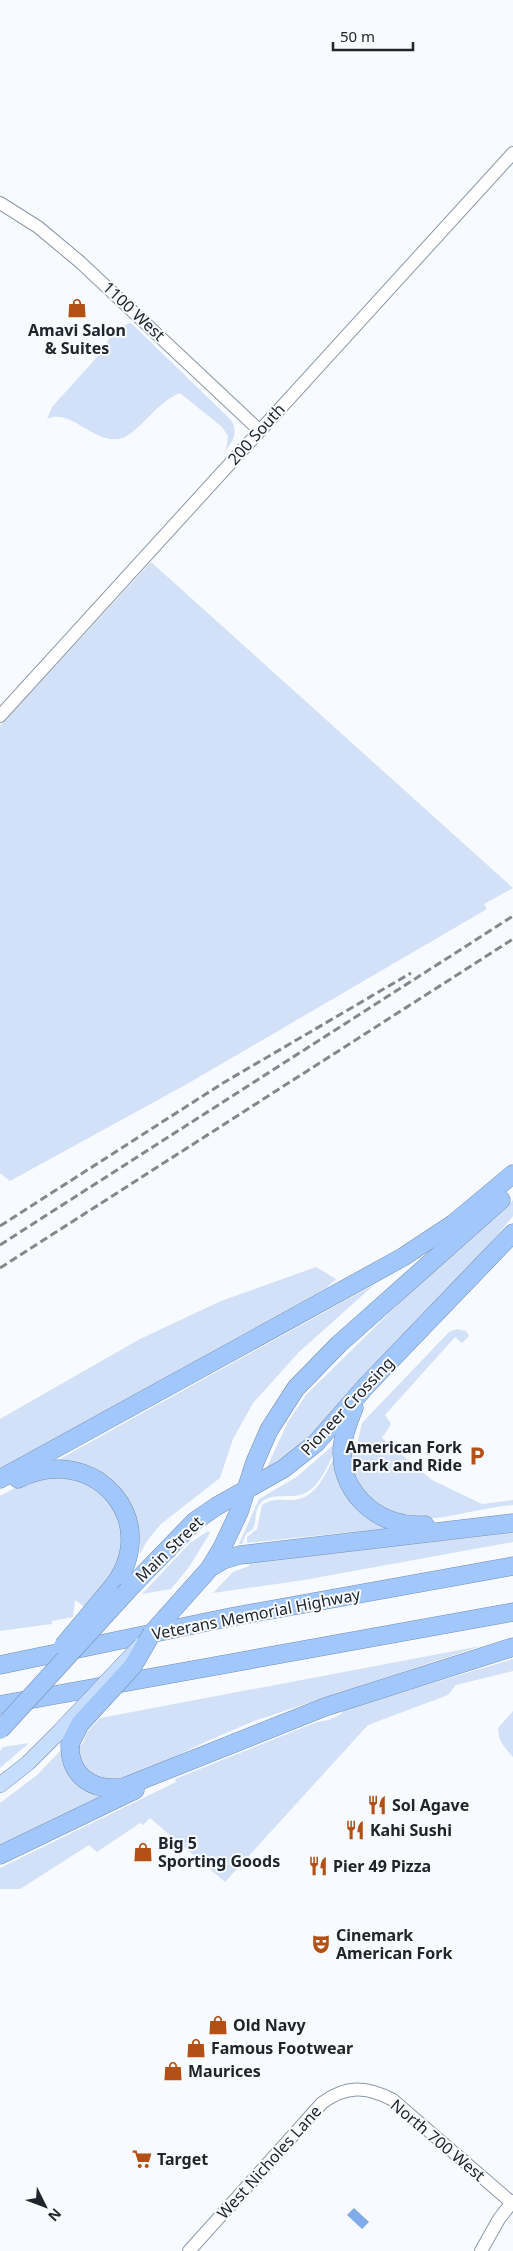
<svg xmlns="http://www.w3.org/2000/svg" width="513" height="2251" font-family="'Noto Sans',sans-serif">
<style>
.green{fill:#d2e1f7}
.water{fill:#80abe8}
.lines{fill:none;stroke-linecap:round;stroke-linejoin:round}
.minor-casing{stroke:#8a98ab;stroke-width:14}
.major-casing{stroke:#748eb3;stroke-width:16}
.highway-casing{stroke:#748eb3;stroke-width:19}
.minor{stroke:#fff;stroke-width:12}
.major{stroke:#c7ddfd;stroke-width:15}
.highway{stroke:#a2c7fb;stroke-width:18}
.rail{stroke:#84888e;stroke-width:3;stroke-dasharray:8 4;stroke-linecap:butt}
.major-bridge-casing{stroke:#748eb3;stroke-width:16;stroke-linecap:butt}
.highway-bridge-casing{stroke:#748eb3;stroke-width:19;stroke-linecap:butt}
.major-bridge{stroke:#c7ddfd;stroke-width:15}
.highway-bridge{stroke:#a2c7fb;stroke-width:18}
.labels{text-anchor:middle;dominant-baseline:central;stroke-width:4;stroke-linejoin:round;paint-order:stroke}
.street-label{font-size:16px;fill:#20252d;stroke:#f7fafe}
.poi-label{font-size:16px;font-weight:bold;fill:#20252d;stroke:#f7fafe;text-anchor:start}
</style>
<rect width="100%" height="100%" fill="#f7fafe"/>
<g class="green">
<path d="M131,323L231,420C238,431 234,440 226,450L228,436L222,427L180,393C157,401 137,436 119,439C92,443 71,408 47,419L52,407L99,355L116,328Z"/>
<path d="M151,562L513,888L484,904L487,909L187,1084L10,1181L0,1173V726Z"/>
<path d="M513,1200V1216L467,1272L306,1440L266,1469L289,1420L306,1395L437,1266Z"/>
<path d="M316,1267L336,1279L326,1288L261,1324L0,1469V1419L140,1339L221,1301Z"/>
<path d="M375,1284L299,1352L253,1403L233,1439L220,1478L161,1524L147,1541L140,1554C141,1499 114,1463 58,1460Z"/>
<path d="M457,1329L466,1331L469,1336L462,1343L455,1337L385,1415L391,1424L382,1438L432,1480L482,1504L513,1500V1505C484,1507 455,1517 426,1519C384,1522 356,1493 350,1454L355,1453L362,1423L449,1332Z"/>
<path d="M339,1440C332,1456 323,1483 307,1492C293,1501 271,1490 260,1504C254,1511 257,1521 253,1529L246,1534L242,1544H239L259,1499L298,1476Z"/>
<path d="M336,1454L341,1471L390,1528L247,1543V1537L257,1529L262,1505C272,1498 281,1500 292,1500C317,1499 326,1472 336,1454Z"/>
<path d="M39,1475H83L125,1517L120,1565L86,1608L75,1600L73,1617L52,1621V1624L0,1631V1496Z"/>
<path d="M208,1531L210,1533L189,1567L171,1589L142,1594L190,1543Z"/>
<path d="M513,1533V1542L304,1580L213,1593L233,1572L249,1566V1563Z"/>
<path d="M481,1646L254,1721L205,1742L134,1777L103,1781L83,1768L77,1745H82L87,1732L100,1718Z"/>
<path d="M513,1659V1671L456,1685L448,1695L368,1725L225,1882L150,1818L143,1825L140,1823L97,1852L89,1845L20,1889H0V1868L176,1782L175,1779L317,1722L329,1720L341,1714L343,1710Z"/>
<path d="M513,1711V1757C505,1748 498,1741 498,1728Z"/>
<path d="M29,1743L0,1768V1751L3,1747Z"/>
<path d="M62,1749C73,1773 76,1792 105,1798L0,1849V1803L37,1775Z"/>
</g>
<path class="water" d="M354,2208L369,2222L362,2229L347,2215Z"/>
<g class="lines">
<defs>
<g id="minor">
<path d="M0,203L38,227L80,262L259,430"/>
<path d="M0,716L513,153"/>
<path d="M189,2251L322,2103C346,2085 367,2086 393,2100L512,2203"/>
<path d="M481,2251L499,2219L513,2201"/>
</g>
<path id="major" d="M0,1785L28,1763L56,1735"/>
<g id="highway">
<path d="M354,1408C348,1422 342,1437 342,1453C342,1497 383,1529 425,1525"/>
<path d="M0,1479L403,1257L453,1224L513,1174"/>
<path d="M18,1479C96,1440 167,1525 109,1591"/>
<path d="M211,1567L223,1560L240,1555L513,1523"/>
<path d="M128,1590L195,1521L217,1506L283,1469L316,1443L366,1386L513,1233"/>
<path d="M152,1633L210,1568L222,1548L239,1512L255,1462L269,1430L296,1388L339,1344L501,1200"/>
<path d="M0,1665L231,1617L513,1566"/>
<path d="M0,1705L513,1612"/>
<path d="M70,1744C69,1777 94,1792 124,1787L325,1707L513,1647"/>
<path d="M0,1855L135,1790"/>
</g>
</defs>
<use href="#minor" class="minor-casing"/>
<use href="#major" class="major-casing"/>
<use href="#highway" class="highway-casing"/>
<use href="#minor" class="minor"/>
<use href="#major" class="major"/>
<use href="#highway" class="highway"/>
<g class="rail">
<path d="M0,1226L223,1083L411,973"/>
<path d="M0,1245L513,916"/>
<path d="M0,1268L513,939"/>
</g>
<defs>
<path id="major-bridge" d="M56,1735L141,1645"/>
<g id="highway-bridge">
<path d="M63,1646L109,1591"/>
<path d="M0,1730L128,1590"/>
<path d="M70,1744L80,1724L133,1666L152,1633"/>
</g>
</defs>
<use href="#major-bridge" class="major-bridge-casing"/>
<use href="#highway-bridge" class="highway-bridge-casing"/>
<use href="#major-bridge" class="major-bridge"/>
<use href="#highway-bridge" class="highway-bridge"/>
</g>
<defs>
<symbol id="shop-bare" viewBox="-9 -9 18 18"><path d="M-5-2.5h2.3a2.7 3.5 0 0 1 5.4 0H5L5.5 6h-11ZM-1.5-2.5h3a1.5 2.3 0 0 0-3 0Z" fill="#b25016" stroke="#f7fafe" stroke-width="2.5" paint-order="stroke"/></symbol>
<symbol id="parking-bare" viewBox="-9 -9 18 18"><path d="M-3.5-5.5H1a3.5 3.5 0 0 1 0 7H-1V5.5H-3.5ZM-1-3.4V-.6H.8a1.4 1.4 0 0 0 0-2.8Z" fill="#b25016" stroke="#f7fafe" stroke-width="2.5" paint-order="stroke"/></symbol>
<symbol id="restaurant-bare" viewBox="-9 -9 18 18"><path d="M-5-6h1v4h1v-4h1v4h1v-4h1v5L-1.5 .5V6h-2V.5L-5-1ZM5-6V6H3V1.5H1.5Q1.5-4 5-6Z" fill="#b25016" stroke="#f7fafe" stroke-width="2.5" paint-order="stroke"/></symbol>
<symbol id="theatre-bare" viewBox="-9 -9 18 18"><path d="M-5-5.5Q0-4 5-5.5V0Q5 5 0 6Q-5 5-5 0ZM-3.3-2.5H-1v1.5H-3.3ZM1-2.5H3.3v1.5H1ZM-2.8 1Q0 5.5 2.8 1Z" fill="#b25016" stroke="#f7fafe" stroke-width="2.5" paint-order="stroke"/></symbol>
<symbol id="supermarket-bare" viewBox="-9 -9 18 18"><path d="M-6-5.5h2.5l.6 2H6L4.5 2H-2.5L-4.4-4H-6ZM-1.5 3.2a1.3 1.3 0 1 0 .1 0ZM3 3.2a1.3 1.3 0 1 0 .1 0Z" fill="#b25016" stroke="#f7fafe" stroke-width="2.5" paint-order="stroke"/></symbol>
</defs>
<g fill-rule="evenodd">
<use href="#shop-bare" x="63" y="294" width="28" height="28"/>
<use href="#parking-bare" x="463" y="1442" width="28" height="28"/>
<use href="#restaurant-bare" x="363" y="1791" width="28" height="28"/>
<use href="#restaurant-bare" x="341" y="1816" width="28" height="28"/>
<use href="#shop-bare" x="129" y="1838" width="28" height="28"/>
<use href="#restaurant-bare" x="304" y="1852" width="28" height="28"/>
<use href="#theatre-bare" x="307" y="1930" width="28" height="28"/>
<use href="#shop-bare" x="204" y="2011" width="28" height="28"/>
<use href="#shop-bare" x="182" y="2034" width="28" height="28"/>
<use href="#shop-bare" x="159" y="2057" width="28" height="28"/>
<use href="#supermarket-bare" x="128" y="2145" width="28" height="28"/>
</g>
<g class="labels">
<g class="street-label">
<text transform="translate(134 311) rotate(43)">1100 West</text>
<text transform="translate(256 434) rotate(-48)">200 South</text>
<text transform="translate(347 1406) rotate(-47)">Pioneer Crossing</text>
<text transform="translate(169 1549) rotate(-44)">Main Street</text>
<text transform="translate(256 1614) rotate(-11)">Veterans Memorial Highway</text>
<text transform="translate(438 2140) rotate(40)">North 700 West</text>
<text transform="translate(269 2162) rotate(-48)">West Nicholes Lane</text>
</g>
<g class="poi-label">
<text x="77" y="330" text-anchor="middle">Amavi Salon<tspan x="77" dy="18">&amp; Suites</tspan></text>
<text x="462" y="1447" text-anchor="end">American Fork<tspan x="462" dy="18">Park and Ride</tspan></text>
<text x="392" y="1805">Sol Agave</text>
<text x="370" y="1830">Kahi Sushi</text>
<text x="158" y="1843">Big 5<tspan x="158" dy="18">Sporting Goods</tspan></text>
<text x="333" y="1866">Pier 49 Pizza</text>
<text x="336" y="1935">Cinemark<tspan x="336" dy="18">American Fork</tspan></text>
<text x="233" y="2025">Old Navy</text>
<text x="211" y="2048">Famous Footwear</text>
<text x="188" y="2071">Maurices</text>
<text x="157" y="2159">Target</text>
</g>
</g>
<g transform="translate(45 2206) rotate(132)" stroke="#f7fafe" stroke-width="4" paint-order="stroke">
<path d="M0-4L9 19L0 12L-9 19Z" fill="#20252d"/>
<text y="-8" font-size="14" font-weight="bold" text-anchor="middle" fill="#20252d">N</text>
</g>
<path d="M333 42v8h80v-8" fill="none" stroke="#20252d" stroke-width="2.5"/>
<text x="340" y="42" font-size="15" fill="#20252d" stroke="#f7fafe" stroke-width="4" paint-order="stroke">50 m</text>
</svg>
